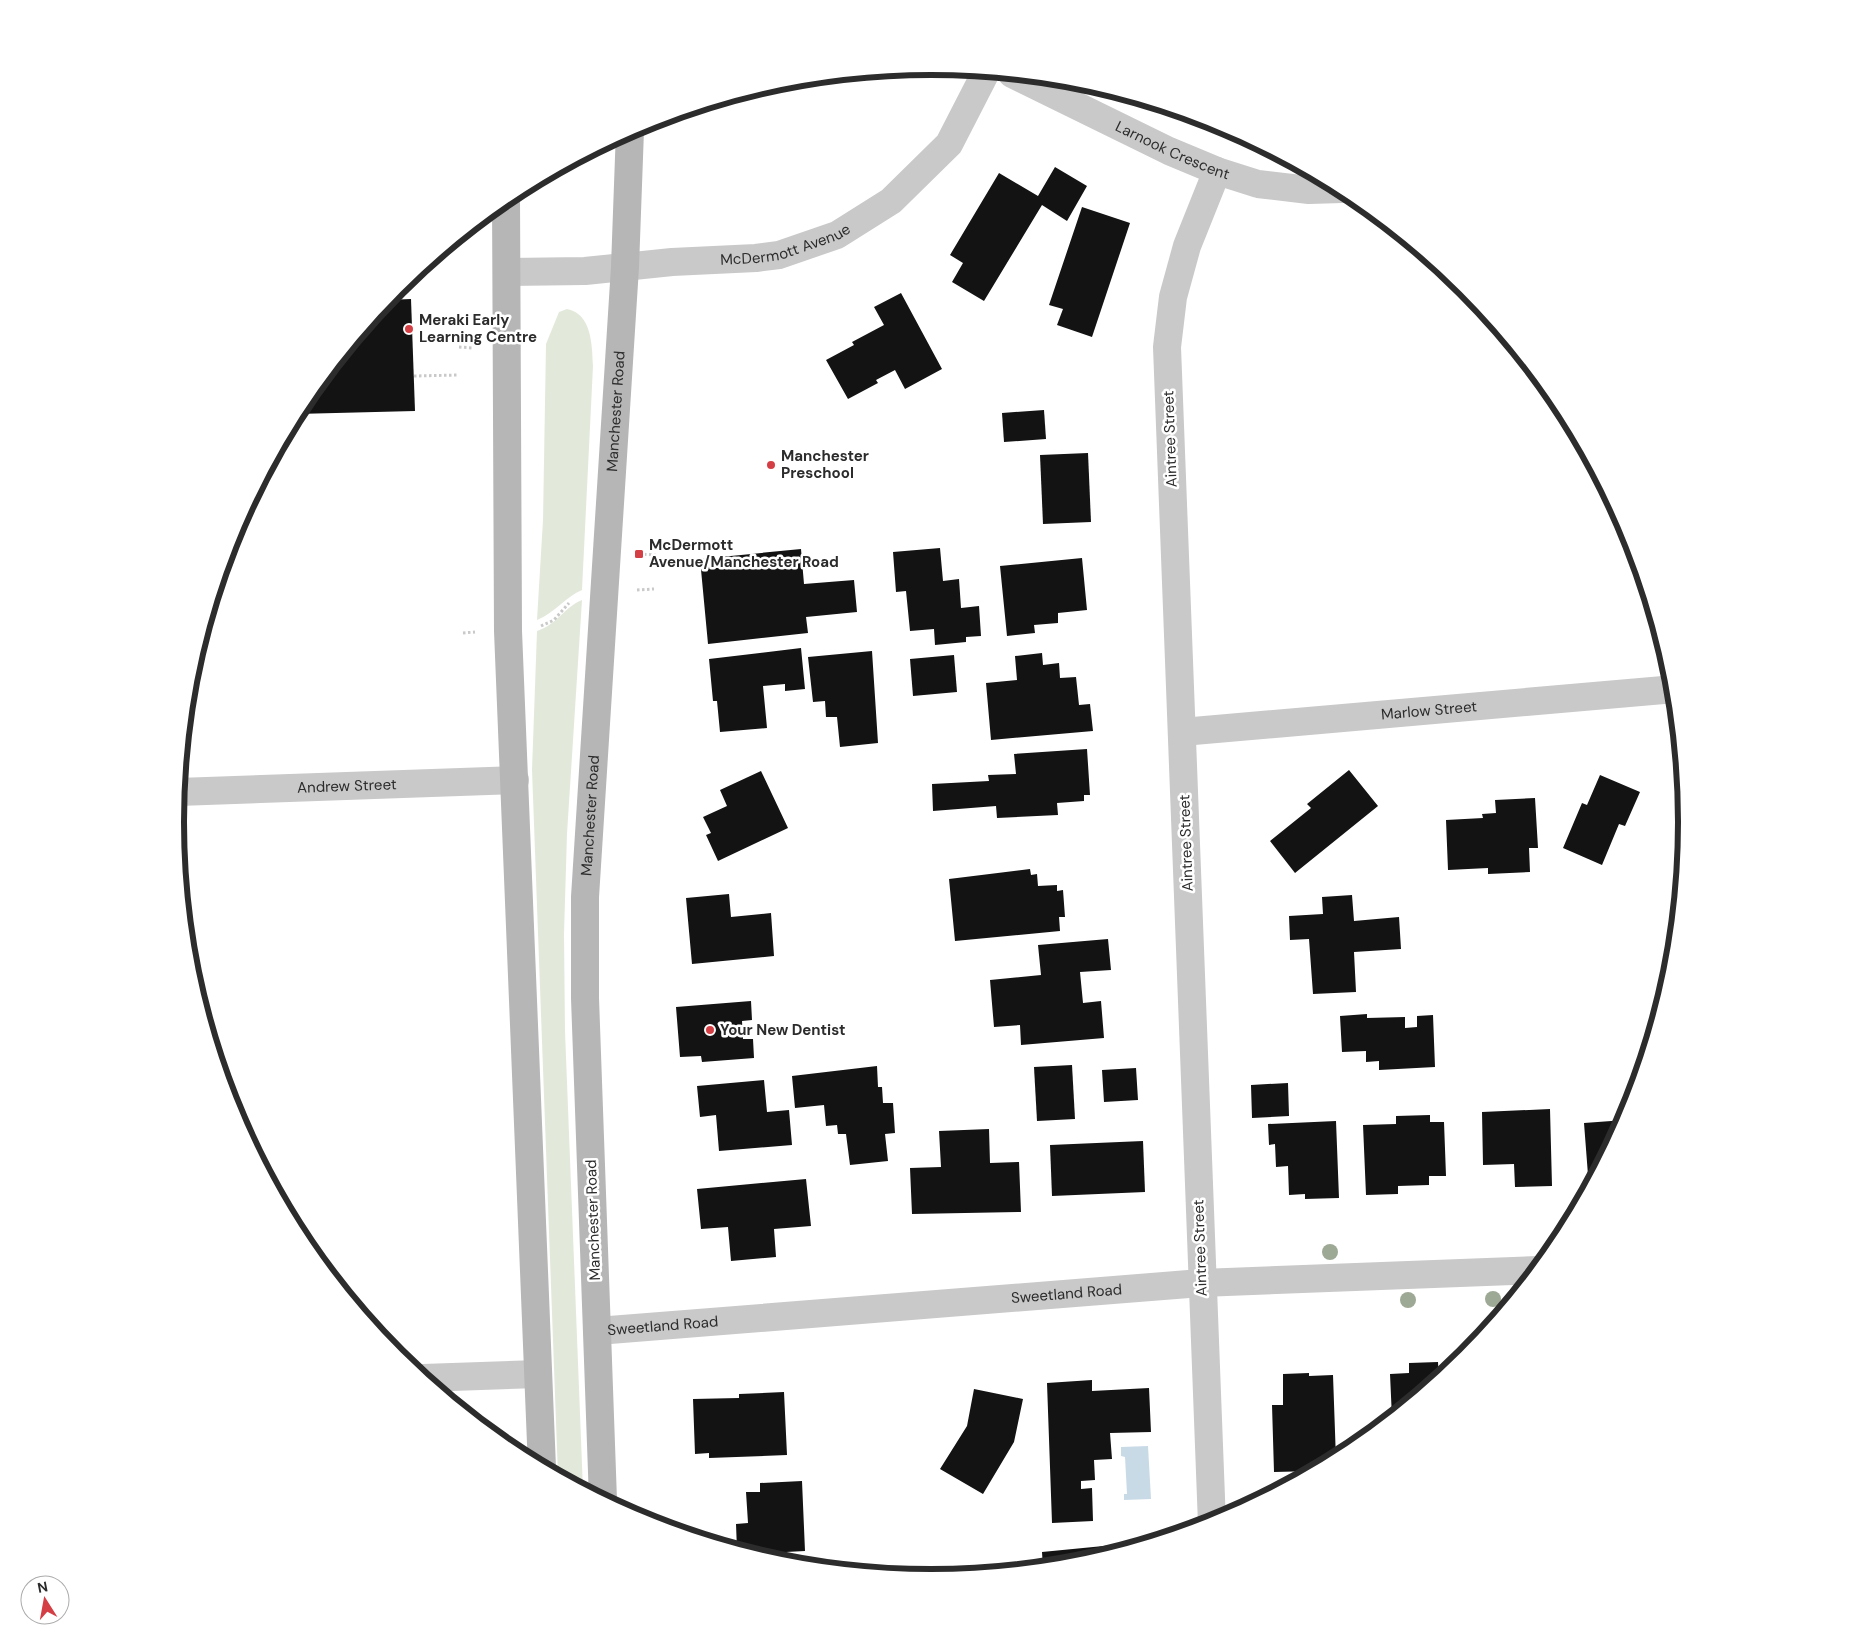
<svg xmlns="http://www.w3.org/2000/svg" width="1863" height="1645" font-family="'DM Sans',sans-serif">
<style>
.green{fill:#e2e9db}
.water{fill:#c9dae7}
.building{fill:#131313}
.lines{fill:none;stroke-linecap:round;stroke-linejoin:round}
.path{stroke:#c9c9c9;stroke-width:3;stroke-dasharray:2.5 2.5;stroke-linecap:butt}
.minor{stroke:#c9c9c9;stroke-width:28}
.secondary{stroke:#b6b6b6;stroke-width:28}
.tree{fill:#9ea995}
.poi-dot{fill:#d33f44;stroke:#fff;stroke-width:2}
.labels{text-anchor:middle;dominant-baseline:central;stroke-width:5;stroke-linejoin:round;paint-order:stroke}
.street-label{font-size:15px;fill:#2c2c2c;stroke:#fff}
.poi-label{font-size:15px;font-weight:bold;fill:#2c2c2c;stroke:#fff;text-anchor:start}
.rim{fill:none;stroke:#2c2c2c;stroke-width:6}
</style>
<rect width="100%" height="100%" fill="#fff"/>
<g class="green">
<path d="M567,309C592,314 592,345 593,366L582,590C565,597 555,613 537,620L543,520L546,344L559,312Z"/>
<path d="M582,600L567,834L564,934L565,1031L583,1490L558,1476L532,770L537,631C558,624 563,608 582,600Z"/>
</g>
<path class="water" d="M1148,1446L1151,1499L1124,1500V1494H1127L1125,1457L1121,1456V1447Z"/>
<g class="building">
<path d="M1055,167L1087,186L1067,221L1042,205L984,301L952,282L963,263L950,255L999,173L1038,196Z"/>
<path d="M1082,207L1130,223L1092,337L1057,325L1063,309L1049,305Z"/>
<path d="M901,293L942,369L905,389L895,370L876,380L878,383L848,399L826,360L854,345L852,342L884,325L874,307Z"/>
<path d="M411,299L415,411L296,414L303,402L387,300Z"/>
<path d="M1044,410L1046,439L1004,442L1002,413Z"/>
<path d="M1088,453L1091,522L1043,524L1040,455Z"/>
<path d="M940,548L943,581L959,579L961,608L979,606L981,636L966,637V642L935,645L934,629L910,631L906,591L896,592L893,552Z"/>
<path d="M801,549L804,584L854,580L857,612L806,617L808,633L708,644L700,559Z"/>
<path d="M1082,558L1087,610L1058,613V623L1034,625L1035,633L1007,636L1000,566Z"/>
<path d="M801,648L805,689L785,691V684L763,686L767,728L720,732L717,701H713L709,659Z"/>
<path d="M872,651L878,743L840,747L837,717H826L825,701L813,702L808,657Z"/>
<path d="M1042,653L1043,665L1059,663L1060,678L1076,677L1079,705L1090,704L1093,731L991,740L986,683L1017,680L1015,656Z"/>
<path d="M954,655L957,692L913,696L910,659Z"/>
<path d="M1087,749L1090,795H1084V801L1057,803L1058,815L997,818L996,806L933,811L932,784L989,781L988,775L1016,774L1014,754Z"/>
<path d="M1349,770L1378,806L1295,873L1270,841L1311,808L1307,804Z"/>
<path d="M761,771L788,828L718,861L706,835L711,833L703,817L727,806L720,790Z"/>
<path d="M1600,775L1640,792L1625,826L1619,824L1602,865L1563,848L1582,803L1587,805Z"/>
<path d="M1535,798L1538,848H1529L1530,872L1488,874V868L1448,870L1446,820L1483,818L1482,814L1496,813L1495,800Z"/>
<path d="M1675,801H1686L1688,823L1686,842L1677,843Z"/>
<path d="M1030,869L1031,875L1037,874L1038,886L1057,885V891L1063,890L1065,917H1059L1060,931L955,941L949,879Z"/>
<path d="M729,894L731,917L771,913L774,956L692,964L686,898Z"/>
<path d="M1352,895L1354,921L1399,917L1401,949L1354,952L1356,992L1313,994L1309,939L1290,940L1289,916L1323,914L1322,897Z"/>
<path d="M1679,907L1676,939H1672L1671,908Z"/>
<path d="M1108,939L1111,970L1080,972L1083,1003L1101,1001L1104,1038L1021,1045L1020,1025L994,1027L990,980L1041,975L1038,945Z"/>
<path d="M751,1001L752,1020L742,1021L743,1039H753L754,1058L702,1062L701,1056L680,1057L676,1007Z"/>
<path d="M1367,1014V1018L1405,1017V1028L1417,1027V1016L1433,1015L1435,1067L1379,1070V1061L1366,1062V1051L1342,1052L1340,1016Z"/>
<path d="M1072,1065L1075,1119L1037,1121L1034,1067Z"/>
<path d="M877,1066L878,1087H882L883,1103H893L895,1133L885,1134L888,1161L850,1165L846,1134H838L837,1125L826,1126L824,1105L795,1108L792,1076Z"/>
<path d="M1136,1068L1138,1100L1104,1102L1102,1070Z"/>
<path d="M764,1080L767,1112L789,1110L792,1145L719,1151L716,1115L700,1117L697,1086Z"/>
<path d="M1288,1083L1289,1116L1252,1118L1251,1085Z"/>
<path d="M1634,1099L1630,1112L1597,1175H1588L1584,1123L1625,1120L1624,1100Z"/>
<path d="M1550,1109L1552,1186L1515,1187L1514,1164L1483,1165L1482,1112Z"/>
<path d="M1430,1115V1122H1444L1446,1176H1429V1185L1398,1186V1194L1366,1195L1363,1125L1396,1124V1116Z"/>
<path d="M1336,1121L1339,1198L1305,1199V1194L1289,1195L1288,1166L1276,1167L1275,1144L1269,1145L1268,1124Z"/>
<path d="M989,1129L990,1163L1019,1162L1021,1212L912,1214L910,1168L941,1167L939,1131Z"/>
<path d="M1143,1141L1145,1192L1052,1196L1050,1145Z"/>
<path d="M806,1179L811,1226L774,1229L776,1257L731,1261L728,1227L701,1229L697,1189Z"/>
<path d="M1438,1362L1439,1380L1392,1418L1390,1374L1409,1373V1363Z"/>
<path d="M1309,1373V1376L1333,1375L1336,1460L1315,1471L1274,1472L1272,1405H1283V1374Z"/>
<path d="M1092,1380V1391L1149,1388L1151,1432L1110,1433L1112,1459L1094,1460L1095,1480L1081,1481V1489L1092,1488L1093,1521L1052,1523L1047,1383Z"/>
<path d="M974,1389L1023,1399L1014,1442L983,1494L940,1469L967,1426Z"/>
<path d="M784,1392L787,1455L709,1458V1453L695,1454L693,1399L739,1398V1394Z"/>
<path d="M802,1481L805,1551L749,1554L737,1550L736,1524L748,1523L746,1492H760V1483Z"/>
<path d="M1124,1544L1125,1550L1079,1564L1043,1568L1042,1552Z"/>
</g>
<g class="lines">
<g class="path">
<path d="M459,347L473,348"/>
<path d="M414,376L458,375"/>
<path d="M639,554L656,555"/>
<path d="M637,590L654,589"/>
<path d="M541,626L554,620L569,603"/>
<path d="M463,633L475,632"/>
</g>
<g class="minor">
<path id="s1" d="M1012,74L1169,151L1217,171L1258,184L1309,190L1342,189"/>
<path id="s2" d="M508,272L585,271L672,262L756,258L779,255L837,235L891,201L949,144L986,72"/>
<path id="s3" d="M1182,732L1675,689"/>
<path id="s4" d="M178,792L515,780"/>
<path id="s5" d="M597,1331L1201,1283L1538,1270"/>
<path d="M423,1378L538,1374"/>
<path d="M1212,1524L1167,347L1173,297L1187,246L1217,171"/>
</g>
<g class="secondary">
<path d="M506,198L508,631L542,1468"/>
<path id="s6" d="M603,1500L585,998V897L625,267L630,130"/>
</g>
</g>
<g class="tree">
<circle cx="1330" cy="1252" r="8"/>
<circle cx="1493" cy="1299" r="8"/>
<circle cx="1408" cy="1300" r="8"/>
</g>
<g class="poi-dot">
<circle cx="409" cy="329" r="5"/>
<circle cx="771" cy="465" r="5"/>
<rect x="634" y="549" width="10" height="10" rx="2.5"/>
<circle cx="710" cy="1030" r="5"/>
</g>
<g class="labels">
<g class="street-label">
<text stroke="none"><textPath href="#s1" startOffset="178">Larnook Crescent</textPath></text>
<text stroke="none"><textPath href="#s2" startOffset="280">McDermott Avenue</textPath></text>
<text stroke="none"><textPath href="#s6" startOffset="1090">Manchester Road</textPath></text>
<text transform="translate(1170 439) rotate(-92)">Aintree Street</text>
<text stroke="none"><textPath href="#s3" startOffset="248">Marlow Street</textPath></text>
<text stroke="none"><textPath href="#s4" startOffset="169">Andrew Street</textPath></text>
<text stroke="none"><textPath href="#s6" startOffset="685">Manchester Road</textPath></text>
<text transform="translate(1186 843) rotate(-92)">Aintree Street</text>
<text transform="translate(593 1220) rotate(-92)">Manchester Road</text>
<text transform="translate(1200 1248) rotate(-92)">Aintree Street</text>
<text stroke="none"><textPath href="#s5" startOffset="471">Sweetland Road</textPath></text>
<text stroke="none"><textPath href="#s5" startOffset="66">Sweetland Road</textPath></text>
</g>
<g class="poi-label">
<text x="419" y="320">Meraki Early<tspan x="419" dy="17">Learning Centre</tspan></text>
<text x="781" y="456">Manchester<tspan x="781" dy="17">Preschool</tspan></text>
<text x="649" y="545">McDermott<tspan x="649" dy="17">Avenue/Manchester Road</tspan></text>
<text x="720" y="1030">Your New Dentist</text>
</g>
</g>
<path d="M0 0H1863V1645H0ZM184 822a747 747 0 1 1 1494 0a747 747 0 1 1-1494 0Z" fill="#fff" fill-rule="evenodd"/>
<path class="rim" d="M184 822a747 747 0 1 1 1494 0a747 747 0 1 1-1494 0Z"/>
<g transform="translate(45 1600) rotate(349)"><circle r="24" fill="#ffffff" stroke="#ababab"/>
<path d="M0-4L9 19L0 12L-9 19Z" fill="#d33f44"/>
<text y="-8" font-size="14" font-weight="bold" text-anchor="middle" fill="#2c2c2c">N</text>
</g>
</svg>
